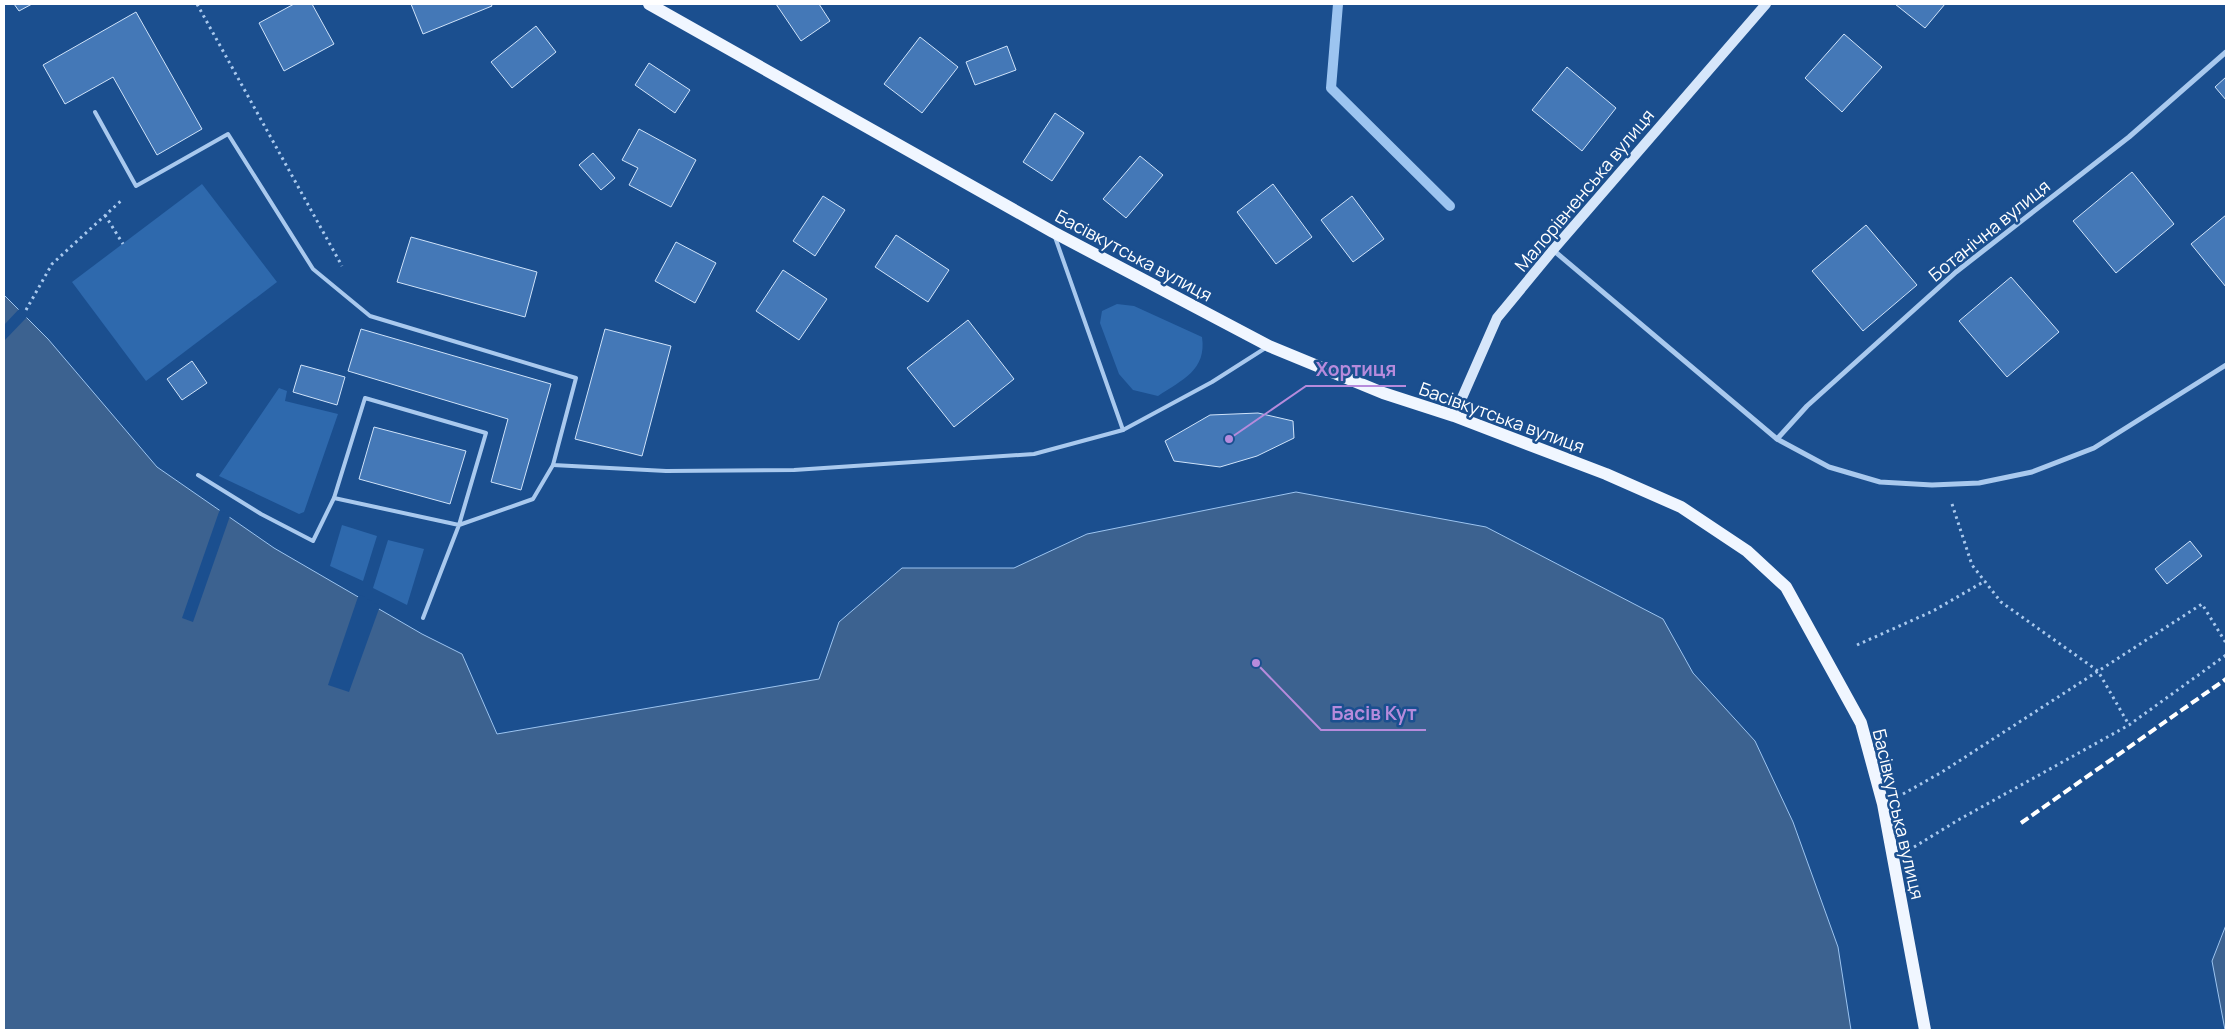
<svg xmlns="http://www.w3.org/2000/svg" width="2230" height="1034" font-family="Manrope,sans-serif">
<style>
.green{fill:#2e69ad}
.water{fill:#3c6290;stroke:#9cc4f0}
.pier{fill:#1b4f8f}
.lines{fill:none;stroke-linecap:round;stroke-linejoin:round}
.stream{stroke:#9cc4f0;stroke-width:10}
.building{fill:#4478b7;stroke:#cfe3fa}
.path{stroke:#a9c9ee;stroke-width:3;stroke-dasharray:2.5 4;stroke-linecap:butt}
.lane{stroke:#a9c9ee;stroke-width:4}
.street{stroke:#a9c9ee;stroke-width:5}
.secondary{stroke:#d6e6fa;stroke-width:10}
.primary{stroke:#f0f6ff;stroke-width:12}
.rail{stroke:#fff;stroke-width:4;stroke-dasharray:9 4;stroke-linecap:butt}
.labels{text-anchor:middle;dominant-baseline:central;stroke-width:5;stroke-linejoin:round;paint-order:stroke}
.street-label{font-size:18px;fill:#fff;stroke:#1b4f8f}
.leader{fill:none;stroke:#b68bdc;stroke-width:2}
.callout-dot{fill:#b68bdc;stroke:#1b4f8f;stroke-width:2}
.callout-label{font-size:19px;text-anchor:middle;font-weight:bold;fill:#b68bdc;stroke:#1b4f8f;stroke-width:5;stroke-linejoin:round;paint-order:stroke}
</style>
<rect width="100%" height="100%" fill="#1b4f8f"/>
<g class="green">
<path d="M202,184L277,282L146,381L72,282Z"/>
<path d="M1117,304L1134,306L1202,337C1207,370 1182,380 1158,396L1133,390L1119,374L1100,323L1102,311Z"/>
<path d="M279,388L287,391L285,401L338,414L304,512L299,514L219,476Z"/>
<path d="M342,525L377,536L363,581L330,566Z"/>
<path d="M388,540L424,549L407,605L373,588Z"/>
</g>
<g class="water">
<path d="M4,295L48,339L157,467L274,548L422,634L462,654L497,734L819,679L839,622L902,568H1014L1087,534L1296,492L1486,527L1663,619L1693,673L1755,741L1793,822L1838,947L1851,1030H4Z"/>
<path d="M2226,925V1030H2225L2212,961Z"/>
</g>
<g class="pier">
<path d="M20,308L28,316L4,341V325Z"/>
<path d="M220,509L230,516L193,622L182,618Z"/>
<path d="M359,594L380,606L349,692L328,685Z"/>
</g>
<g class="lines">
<path class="stream" d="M1338,4L1331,88L1450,206"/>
</g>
<g class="building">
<path d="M14,4H32L19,11Z"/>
<path d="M294,4H312L334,44L284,71L259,23Z"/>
<path d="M411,4H491L492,6L423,34Z"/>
<path d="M776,4H819L830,21L801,41Z"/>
<path d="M1895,4H1945L1925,28Z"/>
<path d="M136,12L202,129L157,155L113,77L65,104L43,65Z"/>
<path d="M536,26L556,52L512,88L491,62Z"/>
<path d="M1844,34L1882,67L1842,112L1805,78Z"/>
<path d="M920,37L958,67L922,113L884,84Z"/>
<path d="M1007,46L1016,70L975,85L966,62Z"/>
<path d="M649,63L690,90L675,113L635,85Z"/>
<path d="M1567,67L1616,108L1582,151L1532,110Z"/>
<path d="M2226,77V100L2215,87Z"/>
<path d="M1055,113L1084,133L1052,181L1023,162Z"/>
<path d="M639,129L696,160L671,207L629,185L638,168L622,160Z"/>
<path d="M593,153L615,178L601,190L579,165Z"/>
<path d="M1140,156L1163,175L1126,218L1103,199Z"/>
<path d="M2132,172L2174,224L2116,273L2073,221Z"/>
<path d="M1273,184L1312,237L1276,264L1237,212Z"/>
<path d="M823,196L845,210L815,256L793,241Z"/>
<path d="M1352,196L1384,239L1353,262L1321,220Z"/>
<path d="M2226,215V287L2191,244Z"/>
<path d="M1866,225L1917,285L1863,331L1812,271Z"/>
<path d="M896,235L949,270L928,302L875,267Z"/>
<path d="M411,237L537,272L525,317L397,282Z"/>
<path d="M676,242L716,263L695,303L655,281Z"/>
<path d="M783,270L827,299L799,340L756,311Z"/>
<path d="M2011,277L2059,332L2007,377L1959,321Z"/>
<path d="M968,320L1014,379L954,427L907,368Z"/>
<path d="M361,329L551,384L521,490L491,482L508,419L348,371Z"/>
<path d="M605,329L671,346L642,456L575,439Z"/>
<path d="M192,361L207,383L182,400L167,379Z"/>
<path d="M301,365L345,377L337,405L293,392Z"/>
<path d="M1258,413L1293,421L1294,438L1257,456L1220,467L1174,461L1165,441L1210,415Z"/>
<path d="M374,427L466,451L450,504L359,479Z"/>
<path d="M2190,541L2202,556L2167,584L2155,569Z"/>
</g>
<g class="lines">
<g class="path">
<path d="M197,4L342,266"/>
<path d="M105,215L123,244"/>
<path d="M26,310L52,264L123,199"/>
<path d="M1952,504L1972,565L2001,602L2098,671L2129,725"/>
<path d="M1857,645L1933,611L1985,581"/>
<path d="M1903,794L1942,772L2202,604L2226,643"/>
<path d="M1914,847L1960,819L2129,725L2226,655"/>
</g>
<g class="lane">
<path d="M95,112L136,186L228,134L313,269L370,316L576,378L553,465L666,471L794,470L1034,454L1123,430L1212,382L1267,347"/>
<path d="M1055,237L1123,430"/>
<path d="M198,475L261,514L313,541L334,498"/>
<path d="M423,618L459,525L334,498L365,398L486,433L459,525L533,499L553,465"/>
</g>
<g class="street">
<path d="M1553,250L1777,439L1829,467L1880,482L1932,485L1979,483L2032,472L2094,448L2226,365"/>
<path d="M1777,439L1807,406L1956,272L2129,137L2226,52"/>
</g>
<path class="secondary" d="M1454,416L1497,318L1553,250L1766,4"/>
<path class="primary" d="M649,4L1053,232L1269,346L1383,393L1454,416L1606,474L1681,507L1747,551L1786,587L1861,723L1883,804L1925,1030"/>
<path class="rail" d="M2021,823L2226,679"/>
</g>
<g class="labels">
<g class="street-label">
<text transform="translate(1584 190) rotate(-50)">Малорівненська вулиця</text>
<text transform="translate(1989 230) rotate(-39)">Ботанічна вулиця</text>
<text transform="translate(1134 255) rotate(28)">Басівкутська вулиця</text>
<text transform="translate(1502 417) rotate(20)">Басівкутська вулиця</text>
<text transform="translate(1899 814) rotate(77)">Басівкутська вулиця</text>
</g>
</g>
<path class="leader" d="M1229 439L1306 386H1406M1256 663L1321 730H1426"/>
<g class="callout-dot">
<circle cx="1229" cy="439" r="5"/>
<circle cx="1256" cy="663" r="5"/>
</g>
<g class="callout-label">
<text x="1356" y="376">Хортиця</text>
<text x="1374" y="720">Басів Кут</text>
</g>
<rect width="2230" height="1034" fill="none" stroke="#ffffff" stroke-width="10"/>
</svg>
